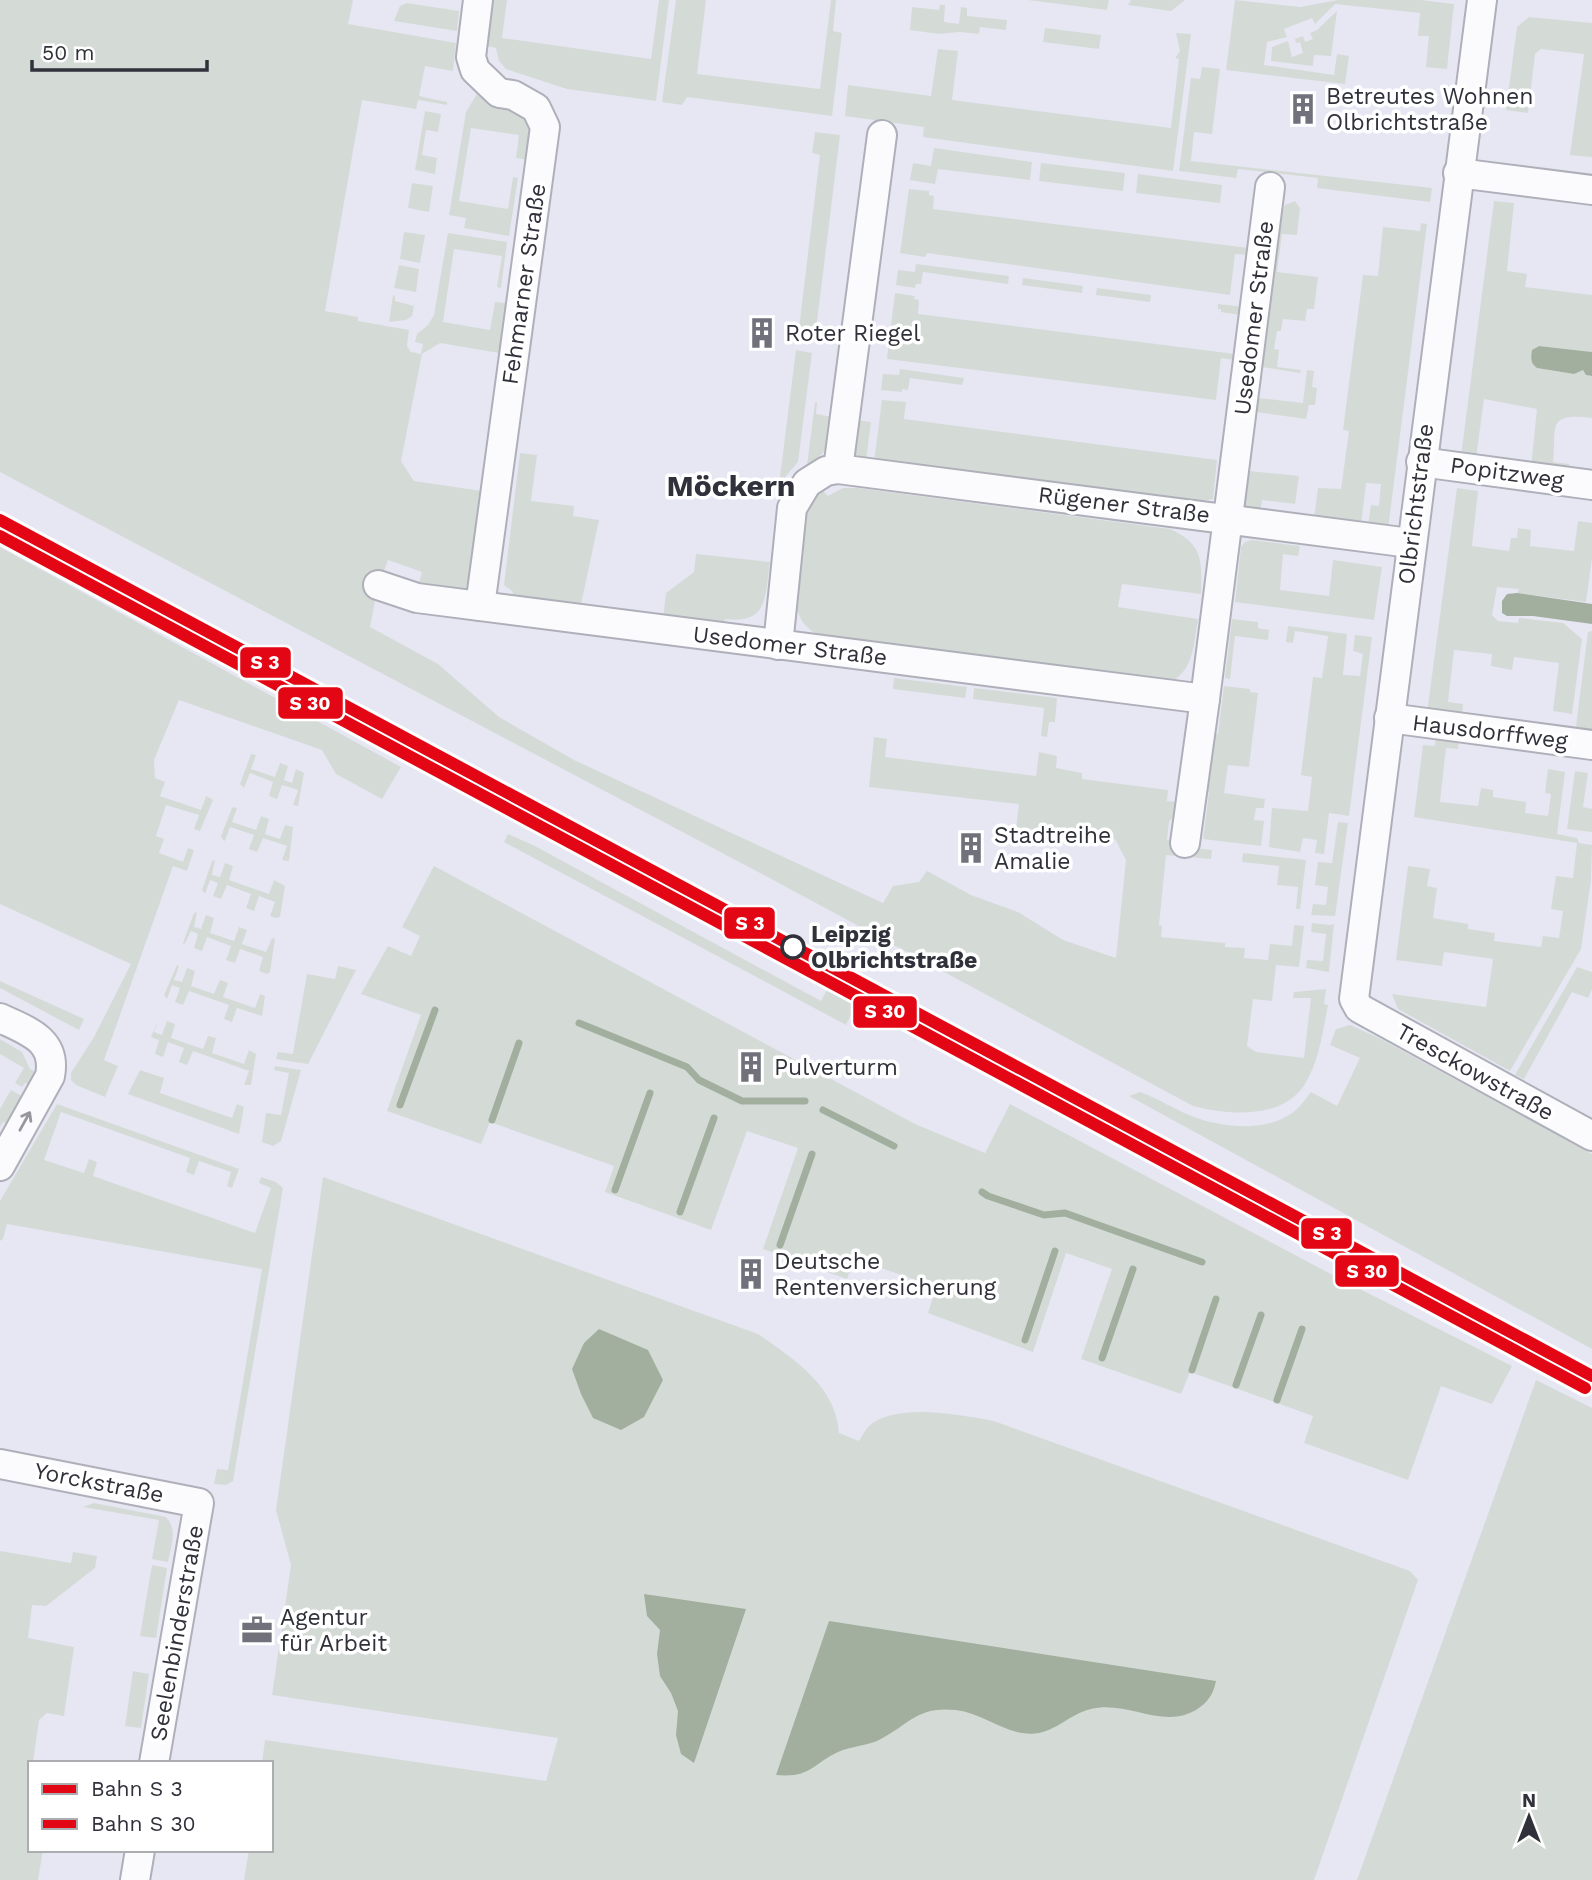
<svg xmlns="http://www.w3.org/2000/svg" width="1592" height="1880" font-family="'Work Sans',sans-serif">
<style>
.green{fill:#d4dbd6}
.water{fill:#a2af9f}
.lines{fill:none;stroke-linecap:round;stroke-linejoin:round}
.stream{stroke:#a2af9f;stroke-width:7}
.minor-casing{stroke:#aeafb9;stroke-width:32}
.minor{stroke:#fbfbfd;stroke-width:28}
.rail-1-casing{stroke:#fff;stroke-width:18}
.rail-2-casing{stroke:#fff;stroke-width:18}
.rail-1{stroke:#e30614;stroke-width:12}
.rail-2{stroke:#e30614;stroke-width:12}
.oneway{stroke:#96969c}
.stop-dot{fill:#fff;stroke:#30313a;stroke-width:3.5}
.labels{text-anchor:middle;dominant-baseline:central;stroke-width:7;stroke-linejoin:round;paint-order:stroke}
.poi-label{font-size:23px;fill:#30313a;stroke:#fff;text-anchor:start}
.street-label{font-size:23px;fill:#30313a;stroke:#fff}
.stop-label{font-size:23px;font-weight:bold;fill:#30313a;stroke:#fff;text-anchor:start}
.district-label{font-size:30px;font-weight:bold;fill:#30313a;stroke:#fff}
.line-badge{stroke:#fff;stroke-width:2.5}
.badge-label{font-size:19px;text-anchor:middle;font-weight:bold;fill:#fff}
</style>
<rect width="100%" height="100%" fill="#e7e7f4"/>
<g class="green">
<path d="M0,0H353L348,24L456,43L453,71L425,66L419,96L447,102V105L418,100L416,109L362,100L325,311L358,317V321L409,330L407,346L411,352L421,354L423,344L415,342L417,334L428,325L434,315L448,233L507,242L501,288L497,287L502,256L454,249L443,322L490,330L495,302L512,304L505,354L440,343L422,354L401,461L414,481L489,492L471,588L464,592L418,586L422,572L388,560L383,574H380L370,627L438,664L499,717L574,760L883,903L893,886L919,882L927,871L971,895L1018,912L1063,940L1116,958L1126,860L1115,839L1016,828L1019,804L869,787L874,737L887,739L885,757L1036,776L1039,752L1057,756L1056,768L1082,773V779L1168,790L1167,801L1177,802L1176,813L1169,822L1167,840L1182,841V847L1212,850L1211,859L1166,855L1159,925L1162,926L1161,937L1225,943V947L1245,948L1244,958L1268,960L1270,944L1292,946L1294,925L1304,926L1299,967L1276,965L1272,1001L1253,999L1247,1046L1256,1052L1304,1058L1311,998H1293L1294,992L1326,989L1324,1004L1328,1005C1323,1031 1319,1061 1305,1084C1283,1120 1227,1115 1193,1106L762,874L0,472Z"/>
<path d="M493,0H507L502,38L651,59L659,0H669L656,101L567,89L506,69L499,61L496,48L486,46Z"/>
<path d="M676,0H706L697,74L820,89L831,0H836L833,31L842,33L832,116L687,97L682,105L662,102Z"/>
<path d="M1028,0H1109L1107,10Z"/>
<path d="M1131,0H1185L1171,11L1128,5Z"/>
<path d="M1235,0L1300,7L1338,0H1421L1454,4L1447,69L1426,67L1429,36H1418L1420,13L1335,4L1315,24L1312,18L1284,29L1287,37L1267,42L1264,65L1334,75L1337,54L1349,56L1345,84L1226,70Z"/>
<path d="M407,3L459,11L457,31L394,21L400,6Z"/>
<path d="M940,5H945L944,22L959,24L961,7L967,8V16L1007,20L1006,30L980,27L979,34L960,32L939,34L910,30L912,7L939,10Z"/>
<path d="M1337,11L1331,56L1314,55L1313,66L1271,61L1272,47L1288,41L1292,57L1303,53L1300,42L1296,43L1295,39L1303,36L1305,42L1313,39L1310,33L1317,30Z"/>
<path d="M1529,17L1592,23V157L1570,155L1584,54L1541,49L1535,54L1528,113L1506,110L1517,27Z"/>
<path d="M1045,28L1101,35L1099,49L1043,42Z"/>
<path d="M1176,33L1191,34L1173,171L923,137L924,127L845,116L848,85L931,96L938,49L958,51L952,100L1171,128L1179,59L1175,58L1180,51Z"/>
<path d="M1202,67L1220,69L1212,134L1194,132L1191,161L1432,188L1430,202L1317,188L1318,178L1238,169L1236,178L1179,171L1191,78L1200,79Z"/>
<path d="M477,94C484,100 489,99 498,102C531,113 534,128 530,160L516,158L519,135L471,128L459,201L508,209L513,177L518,178L509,236L464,228L466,218L449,215L466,112Z"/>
<path d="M425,111L441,114L438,132L426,130L422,155L437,158L435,174L415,170Z"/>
<path d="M815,132L840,135L816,330L799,328L820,155L812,153Z"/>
<path d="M934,148L1032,162L1030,180L938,169L935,184L910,180L913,163L931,166Z"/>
<path d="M1041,163L1125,173L1123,191L1039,181Z"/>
<path d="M1138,174L1222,185L1220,203L1136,193Z"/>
<path d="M412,183L433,186L429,212L408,208Z"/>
<path d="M909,189L929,191V195L934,196L933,209L1249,248L1248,255L1235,254L1230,295L927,253L925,257L900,253Z"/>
<path d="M1295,201L1300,208L1297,235L1282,234L1277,272L1318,277L1314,309H1307L1305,321L1283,319L1281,331H1277L1274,349L1279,350L1277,367L1301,370L1300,373L1262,367L1281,216L1285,205Z"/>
<path d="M1494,201L1514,203L1507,271L1527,274L1525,287L1592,295V352L1539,346L1532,350L1537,368L1574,374L1583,369L1586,375L1592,376V418C1545,412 1557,428 1553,462L1569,464V472L1531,467L1537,409L1484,399L1476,458L1461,456Z"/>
<path d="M1421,223L1427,224L1388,529L1368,526L1371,505L1379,506L1381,484L1366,483L1361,525L1314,519L1318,488L1341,489L1349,431L1343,430L1363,275L1378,276L1383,227L1420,231Z"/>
<path d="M404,232L425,235L420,263L400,259Z"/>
<path d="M916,264L1009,276L1008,284L923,272L921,284H916L915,288L896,285L898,270L915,272Z"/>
<path d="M399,265L419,269L416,292L394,288Z"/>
<path d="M1023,278L1083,286L1082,293L1022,285Z"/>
<path d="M1097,288L1151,295L1150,302L1096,295Z"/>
<path d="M895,293L915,296L914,299L919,300L918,314L1235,354L1240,315L1221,312V309H1218V304L1244,307L1235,360L1221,358L1216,400L887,359Z"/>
<path d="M393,295L395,296V301L414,306L412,316L406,320L389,322Z"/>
<path d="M796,350L812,353L798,462L785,477L784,485H779Z"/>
<path d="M900,369L964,378L962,385L910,378L908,390L902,389V392L881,390L883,374L899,375Z"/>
<path d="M1307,370L1314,371L1312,387L1317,388L1315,405H1309L1306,419L1256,412L1258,398L1303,403Z"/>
<path d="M882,400L906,402L904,419L1217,460L1213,499L1198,502L874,462Z"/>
<path d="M817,402L816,414L833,417C829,442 831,451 807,465L815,403Z"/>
<path d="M855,420L871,422L866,461L858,457L853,451Z"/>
<path d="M520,453L537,455L531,501L574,506L573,516L599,520L580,609L512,599L513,592L504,585Z"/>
<path d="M1249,471L1299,476L1295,504L1262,500L1260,513L1249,509L1241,501L1243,478H1248Z"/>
<path d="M843,488H858L1170,529C1203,544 1202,560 1201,594L1122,584L1118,607L1198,619C1193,648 1194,674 1163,686L833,642C819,636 805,630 799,615C791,595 798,539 803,517C806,507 815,496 822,490L828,496Z"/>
<path d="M1457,488L1478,491L1472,546L1509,551L1511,538H1517L1518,528L1531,530L1530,546L1574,551L1578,521L1592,523V558L1586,602L1517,593L1519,589L1497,587L1492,615L1498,621L1518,623L1519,618L1563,623L1582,639L1572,714L1553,711L1559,663L1514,657L1512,670L1491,666L1492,654L1454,650L1448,702L1463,704L1462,716L1427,713Z"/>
<path d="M1252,540L1300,546L1298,556L1283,554L1280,590L1329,596L1333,560L1382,567L1374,620L1235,602L1241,547L1245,542Z"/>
<path d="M0,547L401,767L382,799L336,774L322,750L179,700L154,760L155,778L165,782L160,796L201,810L206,796L213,800L200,831L194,829L199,815L166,805L156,836L164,839L159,853L183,862L188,848L194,850L187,871L173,866L104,1060L118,1066L105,1097L76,1085L71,1080V1073L94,1037L131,964L0,904Z"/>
<path d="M696,554L770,562C765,595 769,625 725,619L724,627L663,619L666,593L694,572Z"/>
<path d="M1232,619L1258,622V628L1269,630L1268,640L1235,636L1230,679L1225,678Z"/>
<path d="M1288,626L1347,634L1343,675L1360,676L1363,654L1353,651L1355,635L1372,637L1349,816L1329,813L1324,854L1315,853L1317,840L1303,838L1300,852L1269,847L1272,808L1308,811L1312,777L1301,775L1313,677L1322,678L1328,636L1295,631L1293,643L1286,642Z"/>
<path d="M1592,631V736L1575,734L1588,632Z"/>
<path d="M894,678L967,687L965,698L893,689Z"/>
<path d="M1224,686L1250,689V692L1258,693L1249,767L1228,765L1224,793L1265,799L1264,808H1256L1254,820L1264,821L1261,846L1203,839L1209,792L1203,788L1209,733L1218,734Z"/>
<path d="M974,688L1057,698L1055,722H1049L1047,737L1041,736L1044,708L973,699Z"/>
<path d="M1436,737L1459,740L1458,749L1446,748L1440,802L1478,806L1481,788L1493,790V797L1526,802L1525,813L1548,816L1551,794L1545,793L1548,769L1565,772L1557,834L1577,838L1579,843L1592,845L1591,880L1581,949L1510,1071L1398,1009L1392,994L1486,1007L1493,959L1444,952L1442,966L1396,960L1408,866L1430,869L1427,886L1437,888L1433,918L1468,924V929L1495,933L1494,941L1541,947L1543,936L1559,938L1563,911L1551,909L1556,876L1573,878L1577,843L1414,817L1423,745L1435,746Z"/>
<path d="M251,754L256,755L251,769L275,777L280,763L288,766L284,780L292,783L296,769L304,773L298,806L293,805L298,790L282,785L277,799L269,796L273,782L250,773L244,788L240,784Z"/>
<path d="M1575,771L1588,773L1583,807L1592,809V832L1567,829Z"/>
<path d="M234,807L237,808L232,822L256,830L261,816L269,819L265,834L280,839L285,825L293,827L289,861L282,860L287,846L263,838L257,852L249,849L254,835L230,827L225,841L223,840L221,836L232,808Z"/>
<path d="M1338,822L1348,823L1335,916L1311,915L1313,904L1326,905L1328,887L1315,885L1318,862L1332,863Z"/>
<path d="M508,834L533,845L821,1001L827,990L856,1005L846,1025L504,842Z"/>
<path d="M1243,853L1306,860L1300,909H1296L1298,887L1277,885L1279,866L1242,862Z"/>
<path d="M215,860L212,875L220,877L225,863L233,866L229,880L269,894L274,880L285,886L280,917L276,918L270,916L275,902L259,896L254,911L246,908L251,894L227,885L221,899L213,896L218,883L210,880L205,894L202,890L212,861Z"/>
<path d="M434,866L915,1124L985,1153L1010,1104L1344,1281L1512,1366L1492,1404L1441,1386L1408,1480L1304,1443L1313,1416L1190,1372L1181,1394L1081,1359L1112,1269L1066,1253L1033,1352L928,1313L936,1287L855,1259L847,1279L763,1249L798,1148L747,1131L711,1230L605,1192L614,1166L490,1122L481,1144L387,1111L421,1015L361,994L388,946L411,956L420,936L402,927Z"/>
<path d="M197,912L194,927L201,929L206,915L214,918L210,933L234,941L239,927L247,930L242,944L266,952L272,938L275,939L270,972L267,974L259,971L263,957L240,949L235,963L226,960L231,946L207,937L202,951L194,948L198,934L191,931L184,945L183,943L194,913Z"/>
<path d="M1312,923L1330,925L1334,924L1329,972L1306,968L1307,960L1323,961L1326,934L1311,932Z"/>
<path d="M177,965L179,966L174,980L182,982L187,968L195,971L191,986L214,994L220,980L228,983L223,997L255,1008L260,994L265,996L262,1016L237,1008L232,1022L224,1019L229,1005L189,991L183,1005L175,1002L180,988L172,985L167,999L164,995Z"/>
<path d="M338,966L356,970L308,1064L276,1059L278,1052L293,1054L307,974L335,979Z"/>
<path d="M1577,967L1592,972V989L1588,998L1572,992L1524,1079L1515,1075Z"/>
<path d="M0,981L84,1019L79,1030L0,988Z"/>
<path d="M159,1018L154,1032L162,1035L167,1021L175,1024L171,1038L203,1049L208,1036L216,1038L212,1053L244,1064L249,1050L256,1054L251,1085H244L249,1071L193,1051L187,1065L179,1062L184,1048L168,1042L163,1057L155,1054L159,1040L151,1037Z"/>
<path d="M1350,1025L1379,1038L1592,1154V1349L1129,1096L1140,1092C1158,1098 1175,1110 1194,1117C1225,1128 1270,1133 1297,1109C1302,1104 1307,1097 1311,1092L1337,1106L1360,1058L1330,1045L1336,1029Z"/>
<path d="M0,1039L22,1052L30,1069L38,1073L34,1087L25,1083L22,1087L15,1083L24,1068L0,1054Z"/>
<path d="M275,1066L301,1070L281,1141L273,1146L262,1142L266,1113L281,1115L289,1073L274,1070Z"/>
<path d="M140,1070L164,1078L160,1093L232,1118L237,1104L244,1107L239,1134L128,1094Z"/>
<path d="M11,1090L27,1099L11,1126L3,1122L0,1127V1109Z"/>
<path d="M57,1104L239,1169L232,1188L227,1186L231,1172L199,1161L194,1175L186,1172L190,1158L61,1112L44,1160L84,1173L89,1159L97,1162L93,1176L255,1233L271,1188L259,1183L261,1177L276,1182L283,1188L233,1481L226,1485L214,1484L217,1469L228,1470L262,1269L7,1224L3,1239L0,1241V1201Z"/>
<path d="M323,1177L758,1334C794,1359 836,1386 839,1433L859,1441C862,1436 865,1430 869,1426C896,1402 961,1415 994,1421L1410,1571L1418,1580L1314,1880H244L249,1850H271V1763H262L265,1740L546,1781L558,1738L272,1695L291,1565L276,1510Z"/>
<path d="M1536,1380L1592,1408V1880H1357Z"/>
<path d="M94,1503L166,1517C178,1530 171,1546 168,1562L152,1559L159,1520L83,1507Z"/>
<path d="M0,1551L71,1563L73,1552L97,1556L95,1568L46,1606L32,1605L28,1638L74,1647L64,1716L47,1713L39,1720L33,1763H30V1850H43L38,1880H0Z"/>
<path d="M152,1565L167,1568L156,1638L140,1636Z"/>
<path d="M133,1671L149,1674L141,1728L125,1726Z"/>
</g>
<g class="water">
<path d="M1539,346L1592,352V376L1586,375L1583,370L1574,374L1537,368C1530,363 1531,358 1532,350Z"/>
<path d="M1517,593L1592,604V624L1533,616H1507L1502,613V601L1507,594Z"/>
<path d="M599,1329L648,1350L663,1380L644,1417L621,1430L593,1418L581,1394L572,1369L584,1343Z"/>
<path d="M644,1594L746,1609L694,1763L681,1754L676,1735L678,1711L671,1693L660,1676L657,1654L660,1630L647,1616Z"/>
<path d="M829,1621L1216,1681C1214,1691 1211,1697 1204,1704C1169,1735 1129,1699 1091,1709C1064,1716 1052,1738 1022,1733C999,1729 980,1713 956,1710C917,1706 910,1724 879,1740C867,1746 851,1746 838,1752C811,1765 811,1778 776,1775Z"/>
</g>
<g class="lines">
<g class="stream">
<path d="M579,1023L687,1067L699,1080L742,1101H805"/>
<path d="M400,1105L435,1010"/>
<path d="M823,1110L894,1146"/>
<path d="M492,1120L519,1043"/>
<path d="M615,1190L650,1093"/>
<path d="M982,1192L988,1196L1044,1215L1065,1213L1202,1262"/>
<path d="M680,1212L714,1118"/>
<path d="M780,1245L812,1154"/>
<path d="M1025,1340L1055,1251"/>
<path d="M1102,1358L1133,1269"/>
<path d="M1192,1370L1216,1299"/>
<path d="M1236,1385L1261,1315"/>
<path d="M1277,1400L1302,1329"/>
</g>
<defs>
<g id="minor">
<path d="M478,0L471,57L475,70L499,93L513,95L536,108L545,127L480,606"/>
<path d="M1482,0L1354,999L1359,1008L1592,1136"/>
<path d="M1458,173L1592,190"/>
<path d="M1421,462L1592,485"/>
<path d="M838,469L882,135"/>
<path d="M378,585L417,598L1205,699L1270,187"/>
<path d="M778,645L792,508L807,483L826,471L838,469L1410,543"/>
<path d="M1389,718L1592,745"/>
<path d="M1185,843L1205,699"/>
<path d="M0,1018C28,1031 57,1040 50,1076L0,1166"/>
<path d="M0,1464L199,1503L154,1763"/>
<path d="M135,1880L140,1850"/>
</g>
</defs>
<use href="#minor" class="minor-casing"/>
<use href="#minor" class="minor"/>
<defs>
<path id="rail-1" d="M0,520L1592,1376"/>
<path id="rail-2" d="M0,536L1585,1388"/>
</defs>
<use href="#rail-1" class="rail-1-casing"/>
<use href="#rail-2" class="rail-2-casing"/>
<use href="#rail-1" class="rail-1"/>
<use href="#rail-2" class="rail-2"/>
</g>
<defs><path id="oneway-shaft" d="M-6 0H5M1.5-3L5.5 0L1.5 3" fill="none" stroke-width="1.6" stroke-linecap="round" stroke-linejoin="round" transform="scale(1.75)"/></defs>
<use class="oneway" href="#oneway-shaft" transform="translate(25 1121) rotate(-61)"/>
<defs>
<symbol id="building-bare" viewBox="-9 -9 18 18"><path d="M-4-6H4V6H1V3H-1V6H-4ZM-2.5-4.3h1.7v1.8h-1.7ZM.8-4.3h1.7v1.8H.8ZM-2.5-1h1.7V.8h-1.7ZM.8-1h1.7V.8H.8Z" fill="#70717b" stroke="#fff" stroke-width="2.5" paint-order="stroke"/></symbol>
<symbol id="office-bare" viewBox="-9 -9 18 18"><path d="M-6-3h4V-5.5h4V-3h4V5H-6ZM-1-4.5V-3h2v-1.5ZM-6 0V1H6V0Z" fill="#70717b" stroke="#fff" stroke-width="2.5" paint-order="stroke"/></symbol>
</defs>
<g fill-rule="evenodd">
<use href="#building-bare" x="1281" y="87" width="44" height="44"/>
<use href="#building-bare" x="740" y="311" width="44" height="44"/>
<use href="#building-bare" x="949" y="826" width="44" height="44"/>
<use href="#building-bare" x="729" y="1045" width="44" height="44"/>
<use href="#building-bare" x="729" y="1252" width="44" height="44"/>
<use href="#office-bare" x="235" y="1608" width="44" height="44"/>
</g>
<circle class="stop-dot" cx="793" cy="947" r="11"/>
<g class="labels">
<g class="poi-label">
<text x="1326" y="96">Betreutes Wohnen<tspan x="1326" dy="26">Olbrichtstraße</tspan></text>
<text x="785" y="333">Roter Riegel</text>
<text x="994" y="835">Stadtreihe<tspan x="994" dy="26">Amalie</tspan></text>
<text x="774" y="1067">Pulverturm</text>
<text x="774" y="1261">Deutsche<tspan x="774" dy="26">Rentenversicherung</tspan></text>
<text x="280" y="1617">Agentur<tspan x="280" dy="26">für Arbeit</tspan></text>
</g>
<g class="street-label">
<text transform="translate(524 284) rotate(-82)">Fehmarner Straße</text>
<text transform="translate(1254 318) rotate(-83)">Usedomer Straße</text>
<text transform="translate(1507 473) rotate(8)">Popitzweg</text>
<text transform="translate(1416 504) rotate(-83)">Olbrichtstraße</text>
<text transform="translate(1124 505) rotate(7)">Rügener Straße</text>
<text transform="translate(790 646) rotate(7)">Usedomer Straße</text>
<text transform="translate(1490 732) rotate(7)">Hausdorffweg</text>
<text transform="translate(1475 1072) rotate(29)">Tresckowstraße</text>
<text transform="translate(99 1483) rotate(11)">Yorckstraße</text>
<text transform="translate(177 1633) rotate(-80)">Seelenbinderstraße</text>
</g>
<g class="stop-label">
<text x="811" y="934">Leipzig<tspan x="811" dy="26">Olbrichtstraße</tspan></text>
</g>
<g class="district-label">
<text x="731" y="485">Möckern</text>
</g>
</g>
<g class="line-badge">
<rect x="239" y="646" width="53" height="33" rx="7" fill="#e30614"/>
<rect x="277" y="686" width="67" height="34" rx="7" fill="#e30614"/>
<rect x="723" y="906" width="53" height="34" rx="7" fill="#e30614"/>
<rect x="852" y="995" width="66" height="34" rx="7" fill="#e30614"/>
<rect x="1300" y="1217" width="53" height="33" rx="7" fill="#e30614"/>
<rect x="1334" y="1254" width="66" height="34" rx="7" fill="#e30614"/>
</g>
<g class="badge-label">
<text x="265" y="669">S 3</text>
<text x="310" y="710">S 30</text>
<text x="750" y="930">S 3</text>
<text x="885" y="1018">S 30</text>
<text x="1327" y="1240">S 3</text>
<text x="1367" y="1278">S 30</text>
</g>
<rect x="28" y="1761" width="245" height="91" fill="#ffffff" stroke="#acadb0" stroke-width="2"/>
<rect x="42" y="1784" width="35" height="10" fill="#e30614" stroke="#acadb0" stroke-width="2"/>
<text x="91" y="1796" font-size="21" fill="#30313a">Bahn S 3</text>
<rect x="42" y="1819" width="35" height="10" fill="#e30614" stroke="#acadb0" stroke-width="2"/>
<text x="91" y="1831" font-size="21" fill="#30313a">Bahn S 30</text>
<g transform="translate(1529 1817)" stroke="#ffffff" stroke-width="5" paint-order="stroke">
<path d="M0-5L12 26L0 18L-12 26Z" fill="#30313a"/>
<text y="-10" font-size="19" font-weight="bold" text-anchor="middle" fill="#30313a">N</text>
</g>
<path d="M32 60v10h175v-10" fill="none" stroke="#30313a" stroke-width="3.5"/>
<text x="42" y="60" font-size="21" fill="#30313a" stroke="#ffffff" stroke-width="5" paint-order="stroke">50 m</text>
</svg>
